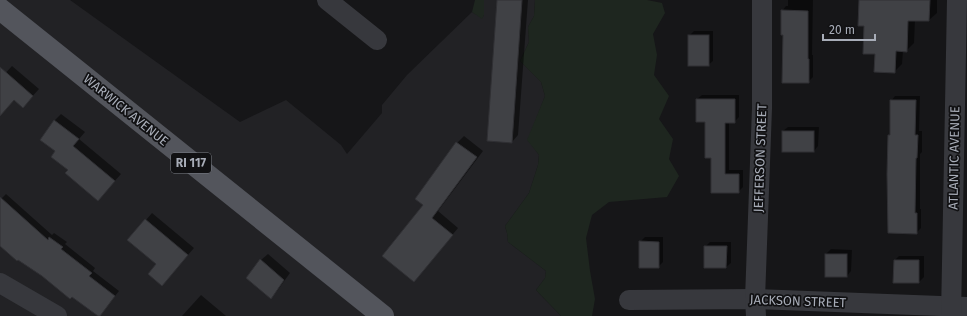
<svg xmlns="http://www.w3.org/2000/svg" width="967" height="316" font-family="'Fira Sans',sans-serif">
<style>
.built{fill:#222225}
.green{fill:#1e261f}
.shadow{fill:#0007}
.building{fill:#404145;stroke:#303034}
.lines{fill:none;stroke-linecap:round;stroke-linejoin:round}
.minor{stroke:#37383d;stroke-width:20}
.major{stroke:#53555c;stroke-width:22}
.labels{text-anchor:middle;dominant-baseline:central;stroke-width:3.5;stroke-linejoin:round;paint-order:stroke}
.shield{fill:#111113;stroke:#7b7e86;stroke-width:1}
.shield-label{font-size:12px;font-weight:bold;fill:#a8adb8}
.street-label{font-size:13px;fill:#a8adb8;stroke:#111113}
</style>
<rect width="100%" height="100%" fill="#161618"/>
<path class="built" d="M6,0H70L240,122L286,100L341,145L347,154L382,113V105L407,75L472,12L482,18L484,15V0H535L534,16L528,27L529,42L520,61L541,82L545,96L528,140L539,155L538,165L529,193L505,226L507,233L508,242L546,271L545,278L536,290L561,316H0V7Z"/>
<g class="green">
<path d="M475,0H484V15L482,19L472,12Z"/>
<path d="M535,0H647L662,3L665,13L653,34L657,55L654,75L669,96L659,119L673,139L669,159L679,176L667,197L609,202L592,215L586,238L590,271L595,299L592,316H561L536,290L545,278L546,271L508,242L507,233L505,226L529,193L538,165L539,155L527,140L545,96L541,82L520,61L529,42L528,27L534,16Z"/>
</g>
<g class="shadow">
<path d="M498,0H528L518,135L512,142Z"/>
<path d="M788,0H813L812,55H813V77L808,82L784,34L782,11L786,6H788Z"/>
<path d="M860,0H937V13L929,20H915L914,43L906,51H903L902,64L894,72L876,53L865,25Z"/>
<path d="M694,31H713V61L708,65L689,36Z"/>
<path d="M12,66L39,89L29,100L14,99L0,100V79Z"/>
<path d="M702,95H739V117L734,122H729V170H743V187L738,192L712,157L706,121L697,99Z"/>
<path d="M895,96H920L919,131H922V152L920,154V209H921V228L916,233L889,135L891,134V101Z"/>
<path d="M61,114L85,132L79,139L121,174L104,193L69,169L56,151L54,121Z"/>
<path d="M788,127H819L818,146L814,151L783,131Z"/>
<path d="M464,136L483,151L438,211L458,228L420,274L425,205L457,143Z"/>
<path d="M6,194L52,235L54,233L67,242L65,244L95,268L93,271L119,291L99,316L0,244V200Z"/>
<path d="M152,213L194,248L168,278L158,264L129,240Z"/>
<path d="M645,237H663V262L658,267L640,242Z"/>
<path d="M710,242H731V263L726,267H705V247Z"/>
<path d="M831,249L852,250L851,271L847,276L826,254Z"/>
<path d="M268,254L290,273L277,291L271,297L247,278L261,260Z"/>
<path d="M899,256H924V277L919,282H894L895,260Z"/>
<path d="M201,295L226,316H182Z"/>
</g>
<g class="building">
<path d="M497,0H522L512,143L487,141Z"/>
<path d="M859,0H930L929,21H908L907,52L896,51L895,73L874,72L875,54H863L864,26H858Z"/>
<path d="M781,10L808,11V59H809V83H782L783,35H781Z"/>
<rect x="688" y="35" width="21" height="31"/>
<path d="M0,67L33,96L23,108L14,100L0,116Z"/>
<path d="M696,99H735V123H725V174H739V193H711V158H705V122H696Z"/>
<path d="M890,100H916L915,135H918L917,158H916L915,213H917V234L888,233L887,174L888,135H890Z"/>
<path d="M54,120L79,139L73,146L115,181L98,201L65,173L68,170L51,157L55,151L40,140Z"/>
<rect x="782" y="131" width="32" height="21"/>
<path d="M456,142L477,157L432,218L453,235L414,282L382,256L423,205L415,199Z"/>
<path d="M0,197L48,240L49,237L63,247L61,249L92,273L89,276L115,296L100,316H98L72,297L70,299L42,276L18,260L17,261L0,246Z"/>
<path d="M145,219L188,255L162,286L148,274L156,264L127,240Z"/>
<path d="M639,241L659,242V268H639Z"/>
<path d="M704,246H727L726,268H704Z"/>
<rect x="825" y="254" width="22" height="23"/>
<path d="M260,259L284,280L271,299L246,278Z"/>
<path d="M894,260H919V283H893Z"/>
</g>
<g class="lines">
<g class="minor">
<path d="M327,0L377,40"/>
<path d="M0,283L57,316"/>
<path d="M629,300L755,299L967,307"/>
<path d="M756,316L755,299L762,108V0"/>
<path d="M951,316L957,0"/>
</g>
<path class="major" d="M0,9L383,316"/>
</g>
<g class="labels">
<rect class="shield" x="171" y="153" width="40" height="20" rx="3"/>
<g class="shield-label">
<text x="191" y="163">RI 117</text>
</g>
<g class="street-label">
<text transform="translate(126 110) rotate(39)">WARWICK AVENUE</text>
<text transform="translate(760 158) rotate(-88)">JEFFERSON STREET</text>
<text transform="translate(954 158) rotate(-89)">ATLANTIC AVENUE</text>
<text transform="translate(798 301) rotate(2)">JACKSON STREET</text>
</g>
</g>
<path d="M823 34v6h52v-6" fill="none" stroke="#a8adb8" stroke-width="2"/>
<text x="829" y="34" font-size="12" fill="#a8adb8" stroke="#111113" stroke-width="3" paint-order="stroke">20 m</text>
</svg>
